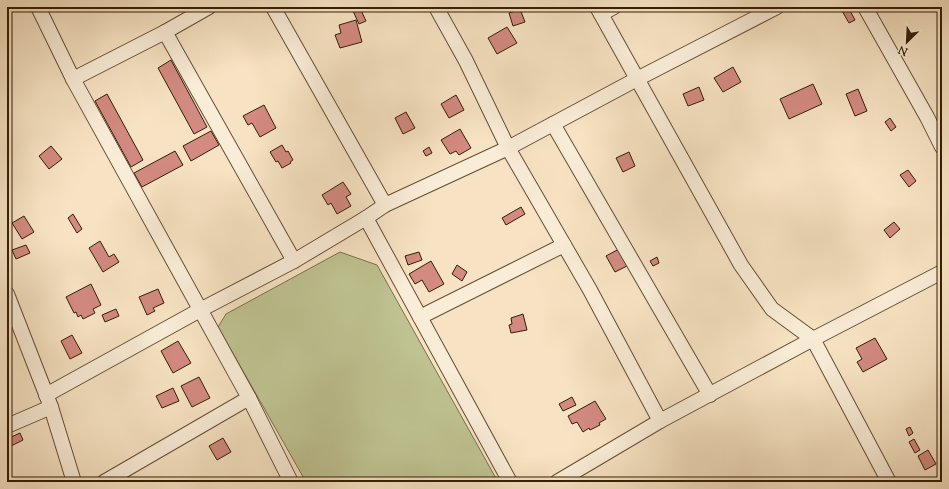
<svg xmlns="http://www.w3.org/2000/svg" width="949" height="489" font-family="'Sorts Mill Goudy',serif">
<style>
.green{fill:#bfc392;stroke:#79704b}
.building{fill:#d38a81;stroke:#331e04}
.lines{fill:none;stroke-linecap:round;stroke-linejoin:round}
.minor-casing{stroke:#644f34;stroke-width:16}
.minor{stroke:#faedd8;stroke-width:14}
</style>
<rect width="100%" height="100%" fill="#f7e3c3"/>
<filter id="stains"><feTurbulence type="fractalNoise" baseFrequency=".005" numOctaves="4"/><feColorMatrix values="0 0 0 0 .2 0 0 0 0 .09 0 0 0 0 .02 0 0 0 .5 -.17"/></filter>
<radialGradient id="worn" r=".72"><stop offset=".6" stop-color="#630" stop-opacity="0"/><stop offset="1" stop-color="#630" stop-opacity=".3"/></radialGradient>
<path class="green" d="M340,252L377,265L498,482H306L218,327L226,314Z"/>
<g class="building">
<path d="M844,7H848L855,20L849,23L841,9Z"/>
<path d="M360,8L366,21L359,24L353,11Z"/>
<path d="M520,9L525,22L513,26L509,13Z"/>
<path d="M356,20L362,42L340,48L335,35L341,33L339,25Z"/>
<path d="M507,27L517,43L497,54L488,38Z"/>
<path d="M171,60L207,127L194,134L158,68Z"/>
<path d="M733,67L741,82L723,92L714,78Z"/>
<path d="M813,84L822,104L789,119L780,99Z"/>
<path d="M699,87L704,100L688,106L683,94Z"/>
<path d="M858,89L867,111L855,116L846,94Z"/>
<path d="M107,94L143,160L131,167L95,101Z"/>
<path d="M456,95L464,110L449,118L441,104Z"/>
<path d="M264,105L276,128L260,137L252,123L248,125L243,116Z"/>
<path d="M406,112L415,128L403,134L395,118Z"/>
<path d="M890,118L896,127L891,131L885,122Z"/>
<path d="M460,129L471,148L459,155L456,151L450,154L441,140Z"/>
<path d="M211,131L219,145L191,161L183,146Z"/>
<path d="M282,145L286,152L288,151L293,160L290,162L291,163L282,168L278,161L276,162L270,152Z"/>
<path d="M51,146L62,159L49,169L39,156Z"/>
<path d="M429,147L432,153L426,156L423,151Z"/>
<path d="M175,151L183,165L142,187L134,173Z"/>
<path d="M629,152L635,166L623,172L616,158Z"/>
<path d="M908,170L916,181L909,187L900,175Z"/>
<path d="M343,182L351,194L346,197L351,206L337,214L331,203L328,205L322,195Z"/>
<path d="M521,207L525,214L506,225L502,218Z"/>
<path d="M73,214L82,229L77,233L68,218Z"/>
<path d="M24,216L34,232L22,239L12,223Z"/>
<path d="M894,222L900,229L890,238L884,230Z"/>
<path d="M100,241L109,257L114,254L119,262L103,272L89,248Z"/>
<path d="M26,245L30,253L16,259L12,250Z"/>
<path d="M619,249L627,266L615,272L606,256Z"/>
<path d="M419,252L422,260L408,265L405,256Z"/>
<path d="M657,257L659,263L653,266L650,261Z"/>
<path d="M431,261L444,284L429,292L422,280L415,284L409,274Z"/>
<path d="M457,265L467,272L462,281L452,274Z"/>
<path d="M91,284L101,305L93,309L95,313L83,319L81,315L78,317L76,312L74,313L66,297Z"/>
<path d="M158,289L164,303L153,308L155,311L147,315L139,297Z"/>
<path d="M116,309L119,316L105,322L102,315Z"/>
<path d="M523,314L527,330L511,333L509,325L512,324L511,318Z"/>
<path d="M72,335L82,353L70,359L61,341Z"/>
<path d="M875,338L887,359L863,372L857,362L862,359L856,348Z"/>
<path d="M178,341L191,363L173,373L161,351Z"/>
<path d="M199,377L210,398L192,407L181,386Z"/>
<path d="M173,388L179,401L162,408L156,396Z"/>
<path d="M572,397L576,405L563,411L559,404Z"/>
<path d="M595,401L606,419L599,423L600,425L590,430L589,428L583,432L577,422L572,424L568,416Z"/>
<path d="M910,427L913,433L909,436L906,429Z"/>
<path d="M20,433L23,440L7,448V439Z"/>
<path d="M223,438L231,452L217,460L209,446Z"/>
<path d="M914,439L920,450L915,453L909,442Z"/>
<path d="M928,450L936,464L925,470L918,456Z"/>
</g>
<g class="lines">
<defs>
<g id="minor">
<path d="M38,7L73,79L249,398L291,482"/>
<path d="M273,7L385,205"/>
<path d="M436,7L466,61L508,148L590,290L660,421"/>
<path d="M597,7L741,265L772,309L813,339L889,482"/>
<path d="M865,7L927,117L942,147"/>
<path d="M601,14L614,7"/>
<path d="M165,32L294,261"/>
<path d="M73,79L165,32L209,7"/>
<path d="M553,124L710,395"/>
<path d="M366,218L510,482"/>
<path d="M7,294L51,407L74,482"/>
<path d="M420,317L564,245"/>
<path d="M46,395L200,310L294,261L366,218L385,205L508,148L637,79L777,7"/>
<path d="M7,426L51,407"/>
<path d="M104,482L249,398"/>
<path d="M557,482L660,421L813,339L942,272"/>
</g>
</defs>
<use href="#minor" class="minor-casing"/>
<use href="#minor" class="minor"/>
</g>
<rect width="949" height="489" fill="none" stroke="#f7e3c3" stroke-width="24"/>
<rect x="8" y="8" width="933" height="473" fill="none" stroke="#331e04" stroke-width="2"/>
<rect x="12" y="12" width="925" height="465" fill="none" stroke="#331e04"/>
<g transform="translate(907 42) rotate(204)" stroke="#faedd8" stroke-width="3" paint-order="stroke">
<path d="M0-3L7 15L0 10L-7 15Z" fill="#331e04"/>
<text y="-6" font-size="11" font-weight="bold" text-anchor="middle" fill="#331e04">N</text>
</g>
<rect width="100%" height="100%" filter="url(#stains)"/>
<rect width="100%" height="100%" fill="url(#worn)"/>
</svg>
